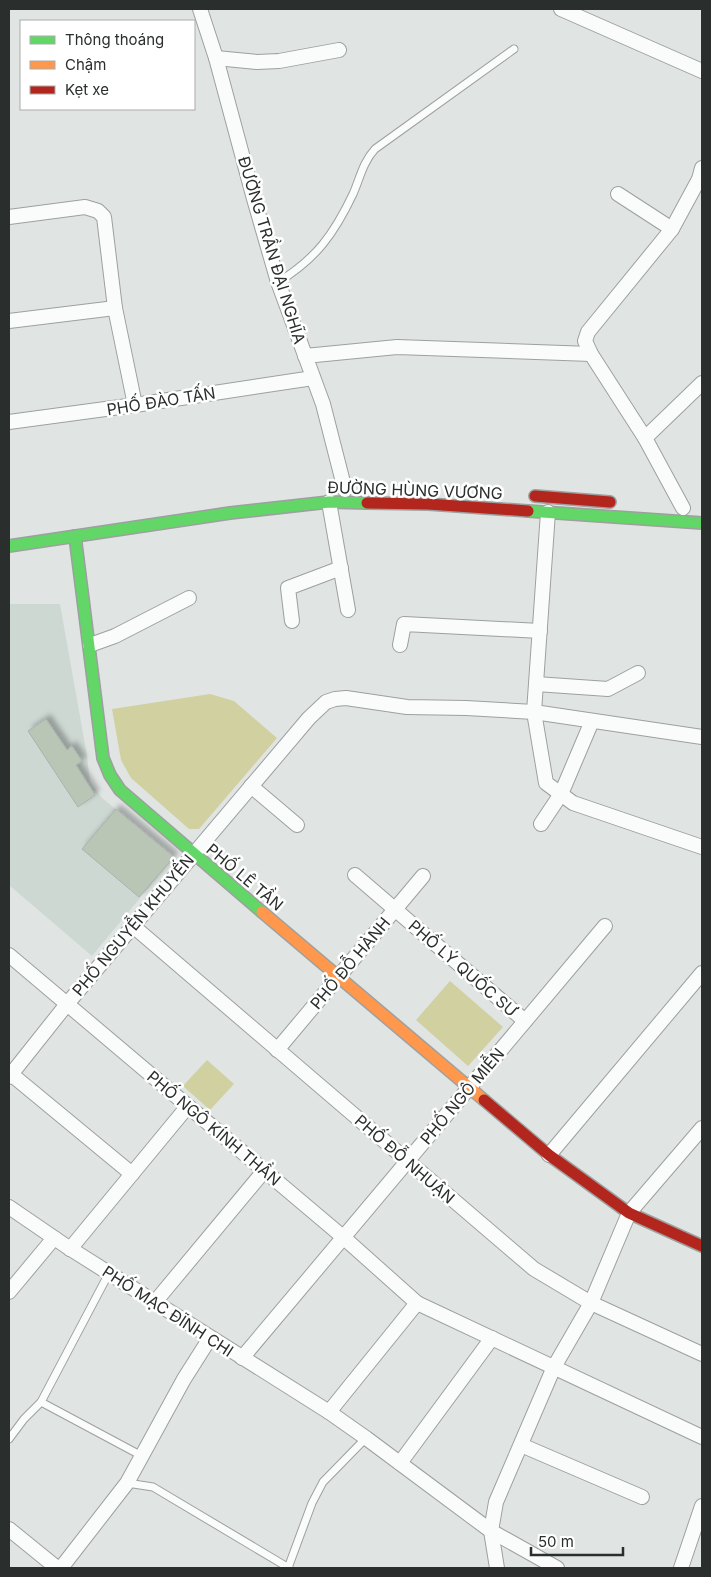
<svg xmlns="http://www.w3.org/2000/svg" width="711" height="1577" font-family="Inter,sans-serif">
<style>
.built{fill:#cdd8d3}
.green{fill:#d1d0a0}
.building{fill:#b9c6b6;stroke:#acb0ae;filter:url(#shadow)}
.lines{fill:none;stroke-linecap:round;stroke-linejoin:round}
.lane-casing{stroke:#9da09f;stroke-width:9}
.street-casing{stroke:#9da09f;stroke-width:16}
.fast-casing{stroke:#9da09f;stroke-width:14}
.slow-casing{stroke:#9da09f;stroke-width:14}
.jam-casing{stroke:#9da09f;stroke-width:14}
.lane{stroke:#fafbfb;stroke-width:7}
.street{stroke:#fafbfb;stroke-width:14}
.fast{stroke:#63d668;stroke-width:11}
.slow{stroke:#ff974d;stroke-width:11}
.jam{stroke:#b3261e;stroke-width:11}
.labels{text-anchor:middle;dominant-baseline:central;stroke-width:5;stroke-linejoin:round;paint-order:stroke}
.street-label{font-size:16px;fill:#2a2e2c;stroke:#fff}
</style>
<defs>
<filter id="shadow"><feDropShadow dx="4.5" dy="-4.5" stdDeviation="2.5" flood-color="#0004"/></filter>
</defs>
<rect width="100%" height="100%" fill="#e0e5e3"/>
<path class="built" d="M9,604H60L87,756L90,782L102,798L174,857L92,956L9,885Z"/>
<g class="green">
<path d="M210,694L234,701L277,738L199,829H189L131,778L121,760L112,709Z"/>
<path d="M450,981L503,1027L468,1066L416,1020Z"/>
<path d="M207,1060L234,1084L210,1110L183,1086Z"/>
</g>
<g class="building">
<path d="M46,719L67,750L72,746L82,761L76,765L95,795L78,807L28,731Z"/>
<path d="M116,809L174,857L139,897L82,849Z"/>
</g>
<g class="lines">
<defs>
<g id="lane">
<path d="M278,282C316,259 334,234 353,194C360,178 363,162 375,149L514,49"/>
<path d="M41,1402L142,1456"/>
<path d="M9,1439L24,1419L41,1402L109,1273"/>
<path d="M127,1483L153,1487L289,1568"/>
<path d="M288,1568L312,1503L323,1482L366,1438"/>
</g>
<g id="street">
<path d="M200,9L216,58L254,199L278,282L323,404L345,490"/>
<path d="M561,9L702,71"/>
<path d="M216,58L257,62L279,61L339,50"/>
<path d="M618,194L672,229"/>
<path d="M9,217L85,207L98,211L104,217L115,308L135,405"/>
<path d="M9,321L115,308"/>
<path d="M305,356L397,347L591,354"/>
<path d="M9,422L135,405L313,378"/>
<path d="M645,438L591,354L585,341L588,332L672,229L699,179L702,168"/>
<path d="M329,502L348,610"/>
<path d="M683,508L645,438L702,383"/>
<path d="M548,512L534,712L546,783L573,803L702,847"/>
<path d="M292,621L288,588L341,568"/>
<path d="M90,645L115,636L189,598"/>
<path d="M400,645L404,624L540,631"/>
<path d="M536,684L608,689L638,673"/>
<path d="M251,786L297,825"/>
<path d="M541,824L561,794L592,721"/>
<path d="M355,875L525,1021"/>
<path d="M133,926L534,1269L591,1303L702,1354"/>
<path d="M9,955L343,1237L417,1303L702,1437"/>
<path d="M277,1050L423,876"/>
<path d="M11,1074L132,1174"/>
<path d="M9,1077L67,1004L309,718L326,702L335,699L346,698L407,707L466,708L534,712L702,737"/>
<path d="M549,1155L702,973"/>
<path d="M9,1207L66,1246L329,1412L366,1438L491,1531L557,1568"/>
<path d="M70,1249L188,1106"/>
<path d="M9,1292L54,1238"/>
<path d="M155,1302L264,1171"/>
<path d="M242,1358L605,926"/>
<path d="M329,1412L417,1303"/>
<path d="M521,1445L642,1497"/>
<path d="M400,1463L492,1338"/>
<path d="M9,1529L57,1568"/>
<path d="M61,1568L127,1483L184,1379L210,1338"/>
<path d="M497,1568L491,1531L496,1502L554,1367L591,1303L629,1213L702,1128"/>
<path d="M681,1568L702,1506"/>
</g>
<g id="fast">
<path d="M528,511L702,523"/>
<path d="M75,536L103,758L110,775L120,790L262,912"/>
<path d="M9,546L230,513L329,502L367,503"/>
</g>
<path id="slow" d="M262,912L484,1100"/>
<g id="jam">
<path d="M535,496L610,502"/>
<path d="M367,503L428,504L528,511"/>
<path d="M484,1100L549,1155L629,1213L702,1246"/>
</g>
</defs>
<use href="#lane" class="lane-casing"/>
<use href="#street" class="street-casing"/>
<use href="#fast" class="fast-casing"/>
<use href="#slow" class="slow-casing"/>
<use href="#jam" class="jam-casing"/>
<use href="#lane" class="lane"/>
<use href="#street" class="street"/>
<use href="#fast" class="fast"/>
<use href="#slow" class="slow"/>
<use href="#jam" class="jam"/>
</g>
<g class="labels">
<g class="street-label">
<text transform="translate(272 250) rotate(73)">ĐƯỜNG TRẦN ĐẠI NGHĨA</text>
<text transform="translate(161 401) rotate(-9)">PHỐ ĐÀO TẤN</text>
<text transform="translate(415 490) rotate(2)">ĐƯỜNG HÙNG VƯƠNG</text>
<text transform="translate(245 877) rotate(40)">PHỐ LÊ TẦN</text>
<text transform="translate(133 925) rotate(-50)">PHỐ NGUYỄN KHUYẾN</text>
<text transform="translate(350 963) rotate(-50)">PHỐ ĐỖ HÀNH</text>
<text transform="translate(463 968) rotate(41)">PHỐ LÝ QUỐC SƯ</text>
<text transform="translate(462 1096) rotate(-50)">PHỐ NGÔ MIỄN</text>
<text transform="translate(214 1128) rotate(40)">PHỐ NGÔ KÍNH THẦN</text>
<text transform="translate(405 1159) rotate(41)">PHỐ ĐỖ NHUẬN</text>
<text transform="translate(168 1311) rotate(33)">PHỐ MẠC ĐĨNH CHI</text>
</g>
</g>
<rect width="711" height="1577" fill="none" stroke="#2a2e2c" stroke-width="20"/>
<rect x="20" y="20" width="175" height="90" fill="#ffffff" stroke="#aaabab"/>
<rect x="30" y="36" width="25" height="8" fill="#63d668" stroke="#aaabab"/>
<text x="65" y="45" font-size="15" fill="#2a2e2c">Thông thoáng</text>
<rect x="30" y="61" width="25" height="8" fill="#ff974d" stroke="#aaabab"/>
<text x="65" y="70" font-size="15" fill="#2a2e2c">Chậm</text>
<rect x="30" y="86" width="25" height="8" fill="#b3261e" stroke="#aaabab"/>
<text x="65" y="95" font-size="15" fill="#2a2e2c">Kẹt xe</text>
<path d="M531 1547v8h92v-8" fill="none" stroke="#2a2e2c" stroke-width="2.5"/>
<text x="538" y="1547" font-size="15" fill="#2a2e2c" stroke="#ffffff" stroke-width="4" paint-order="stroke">50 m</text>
</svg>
